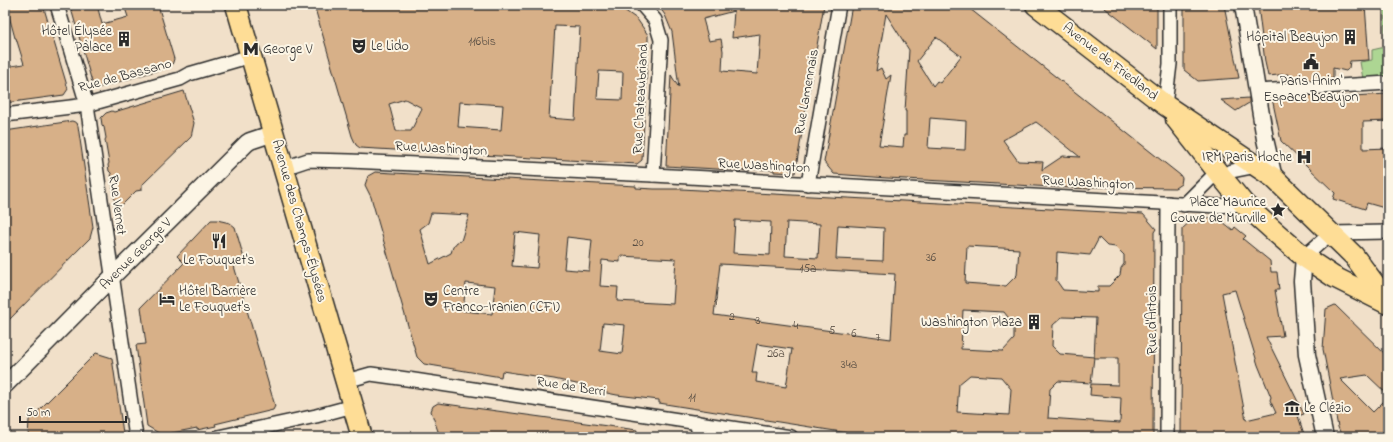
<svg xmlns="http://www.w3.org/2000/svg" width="1393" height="442" font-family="'Indie Flower',sans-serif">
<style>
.green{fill:#add693;stroke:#6c805f}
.building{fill:#d7b088;stroke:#2b2b2b;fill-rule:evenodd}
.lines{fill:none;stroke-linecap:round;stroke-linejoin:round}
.minor-casing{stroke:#2b2b2b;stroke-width:16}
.tertiary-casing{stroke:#2b2b2b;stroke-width:19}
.primary-casing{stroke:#2b2b2b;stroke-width:23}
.minor{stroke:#fcf5e5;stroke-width:13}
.tertiary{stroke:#fcf5e5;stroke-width:16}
.primary{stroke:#fedd96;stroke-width:20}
.labels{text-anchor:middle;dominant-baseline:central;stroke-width:4;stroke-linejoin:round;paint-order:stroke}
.number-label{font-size:12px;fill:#564c42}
.poi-label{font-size:14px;fill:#2b2b2b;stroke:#fcf5e5;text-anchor:end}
.street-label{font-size:14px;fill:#2b2b2b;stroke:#fcf5e5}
</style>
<rect width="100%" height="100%" fill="#f1e0c9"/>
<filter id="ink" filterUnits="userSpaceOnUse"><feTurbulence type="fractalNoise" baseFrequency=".025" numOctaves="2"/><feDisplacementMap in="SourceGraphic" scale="8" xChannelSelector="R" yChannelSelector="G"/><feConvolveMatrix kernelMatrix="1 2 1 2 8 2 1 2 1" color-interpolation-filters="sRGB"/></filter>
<g filter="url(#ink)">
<path class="green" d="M1384,5H1388V77L1363,79L1360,62L1372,60V50L1385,47Z"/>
<g class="building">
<path d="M6,5H43L68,89L64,95L5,103V67L24,64L16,38H15Z"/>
<path d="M70,5H97L102,24L128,17L124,5H158L174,59L172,65L169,67L94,89Z"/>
<path d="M314,5H591L615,7L624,10L637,19L648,35V47L642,160L637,164L360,148L356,145L352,136ZM555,26L580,27L575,120L549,118ZM599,71L623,72L622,100L597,99ZM405,99L422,108L411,131H396L389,104ZM460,102L503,105L501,130L458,127Z"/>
<path d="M658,5H824L795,173L774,172V170L750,169V171L666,166L671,75L679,88L672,32L665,15ZM734,11L732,38L760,34L757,74L722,71L723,51L721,39L709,41L703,19Z"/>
<path d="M852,5H965L1180,175L1182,178L1181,184L1175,188L1091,187L1090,189L887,178L834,174L824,162ZM886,14L909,50L905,111H906V135H904L903,147L879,145L891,75L886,79L881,68L876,71ZM936,37L961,56L940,83L937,81L933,86L917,61ZM930,118L966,121L965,150L928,148ZM1036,122L1044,128L1080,157L1063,156L1042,170L1043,162L1018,161L1003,140Z"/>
<path d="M1101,5H1157V49L1133,30Z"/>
<path d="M1184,5H1224L1239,78L1198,81L1184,70Z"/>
<path d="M1258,5H1365L1369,60L1350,61L1349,68L1346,71L1333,68V78L1290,81L1289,74L1268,76L1265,62Z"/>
<path d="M184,91L194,123L191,137L142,185V190L136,191L116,211L111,173L109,171L108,165L109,163L105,140L106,138L104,127L102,125L101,118L106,113L112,111L114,112Z"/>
<path d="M1334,94L1335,97L1388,94V121L1363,122V149L1388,148V209L1367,203L1365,209L1333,199L1335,193L1281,141L1272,98Z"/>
<path d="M1249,98V103L1236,111L1221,100Z"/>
<path d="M72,121L77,123L78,126L93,227L90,238L5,324V131Z"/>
<path d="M375,172L636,186V188L654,189H681L1143,214L1156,229L1154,232L1153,437H873L659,403V400L617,395L581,388V385L554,379L502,371L501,377L424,364L417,357L371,197L365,185L368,176ZM431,213L469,215L461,241L457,242L453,247L451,253L430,264L420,229L428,223ZM735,220L771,222L770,255L733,253ZM787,222L820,224L818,258L785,256ZM838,225L884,228L883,261L836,259ZM515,232L540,235L537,268L512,266ZM567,237L592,240L589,271L564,269ZM1099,238L1107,246L1116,247L1124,255V264L1121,268L1120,275L1109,286H1098V292L1063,290L1056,280L1057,252L1090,255ZM967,246L1019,249L1017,275L1006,286L965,283ZM620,256L676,259L673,304L617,301L618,287L600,286L602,260L620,262ZM720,264L895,274L891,339L714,315ZM466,283L495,286L492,314L463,311ZM963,310L1004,312L1014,325V339L1003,351L961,349ZM1062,317L1096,318L1094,358H1118V385L1091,384L1090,395L1121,398L1120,423L1048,418L1050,389L1058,381L1091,383L1094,357L1060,354L1052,346L1053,325ZM603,323L625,325L622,354L600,351ZM757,344L792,349L786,387L756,382L757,373H752ZM970,375L1001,377L1011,389L1009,415L957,412L959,384Z"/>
<path d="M1195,217L1218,218L1233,230L1235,227L1246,236L1243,239L1270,261L1271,272H1277L1279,290H1275L1283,336L1266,337L1304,414L1298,416L1305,437H1181L1182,229ZM1235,290L1258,365L1271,397L1270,400L1276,413L1246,420L1222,293Z"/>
<path d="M211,220H217L230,223L235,227L245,262L234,266L275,406L273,410L215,424L216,426L197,430V428L162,435L147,426L136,345L146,344L141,307L184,263L177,256Z"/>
<path d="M1335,305L1388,357V395L1367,375L1340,379L1373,412L1388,397V437H1342L1338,427L1323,349L1326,309Z"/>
<path d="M96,353L112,358L123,433L119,437H28L29,420Z"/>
<path d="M438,403L637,430L636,437H440L431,411L433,406Z"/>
</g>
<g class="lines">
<defs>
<g id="minor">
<path d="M57,5L87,105L136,437"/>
<path d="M642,5L655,20L661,40L653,175"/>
<path d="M1257,91L1388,83"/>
<path d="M1165,105L1170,64V5"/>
<path d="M5,115L87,105L180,79L189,74L251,56"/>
<path d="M284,168L308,160L350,161L653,175L1217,206L1244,204"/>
<path d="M808,184L839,5"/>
<path d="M1184,205L1210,179L1232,171L1257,166"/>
<path d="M1304,257L1331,233L1388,232"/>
<path d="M346,381L371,374L414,380L791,437"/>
<path d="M696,422L700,437"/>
<path d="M218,437L316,416L353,406"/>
<path d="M1167,437L1168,203"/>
</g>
<g id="tertiary">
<path d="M1243,5L1265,139L1274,178"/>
<path d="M1304,257L1302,281L1307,355L1325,437"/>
<path d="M5,385L112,277L247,143L250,141L274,133"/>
</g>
<g id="primary">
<path d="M236,5L362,437"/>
<path d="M1036,5L1165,105L1274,178L1354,256L1388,302"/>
<path d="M1176,119L1220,175L1244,204L1274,231L1304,257L1334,277L1388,304"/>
</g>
</defs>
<use href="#minor" class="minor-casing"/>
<use href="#tertiary" class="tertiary-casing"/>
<use href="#primary" class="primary-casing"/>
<use href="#minor" class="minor"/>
<use href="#tertiary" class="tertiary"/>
<use href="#primary" class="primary"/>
</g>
</g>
<defs>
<symbol id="building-bare" viewBox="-9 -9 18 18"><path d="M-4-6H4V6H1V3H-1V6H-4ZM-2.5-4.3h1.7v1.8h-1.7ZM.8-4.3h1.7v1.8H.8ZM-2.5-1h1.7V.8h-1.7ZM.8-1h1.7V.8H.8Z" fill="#2b2b2b" stroke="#fcf5e5" stroke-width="2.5" paint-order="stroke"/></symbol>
<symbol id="theatre-bare" viewBox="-9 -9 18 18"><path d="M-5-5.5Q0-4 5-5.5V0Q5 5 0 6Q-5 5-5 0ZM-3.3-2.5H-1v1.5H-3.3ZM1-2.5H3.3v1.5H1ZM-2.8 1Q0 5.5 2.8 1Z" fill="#2b2b2b" stroke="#fcf5e5" stroke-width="2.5" paint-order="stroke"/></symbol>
<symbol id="metro-bare" viewBox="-9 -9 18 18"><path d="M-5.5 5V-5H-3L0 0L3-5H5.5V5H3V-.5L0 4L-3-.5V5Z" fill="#2b2b2b" stroke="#fcf5e5" stroke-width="2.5" paint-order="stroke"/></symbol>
<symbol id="civic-bare" viewBox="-9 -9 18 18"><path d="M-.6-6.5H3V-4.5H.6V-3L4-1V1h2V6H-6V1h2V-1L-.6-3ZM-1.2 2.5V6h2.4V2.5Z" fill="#2b2b2b" stroke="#fcf5e5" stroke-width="2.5" paint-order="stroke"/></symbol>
<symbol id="hospital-bare" viewBox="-9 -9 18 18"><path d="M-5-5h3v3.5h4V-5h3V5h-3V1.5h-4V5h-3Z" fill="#2b2b2b" stroke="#fcf5e5" stroke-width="2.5" paint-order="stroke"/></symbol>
<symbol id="sight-bare" viewBox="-9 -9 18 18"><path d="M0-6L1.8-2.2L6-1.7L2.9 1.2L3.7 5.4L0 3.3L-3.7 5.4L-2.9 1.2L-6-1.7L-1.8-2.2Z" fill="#2b2b2b" stroke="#fcf5e5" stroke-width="2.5" paint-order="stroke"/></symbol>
<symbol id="restaurant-bare" viewBox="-9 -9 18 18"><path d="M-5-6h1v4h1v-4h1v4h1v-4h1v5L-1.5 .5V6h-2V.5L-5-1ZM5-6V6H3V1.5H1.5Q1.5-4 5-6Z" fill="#2b2b2b" stroke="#fcf5e5" stroke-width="2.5" paint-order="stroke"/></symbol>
<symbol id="hotel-bare" viewBox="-9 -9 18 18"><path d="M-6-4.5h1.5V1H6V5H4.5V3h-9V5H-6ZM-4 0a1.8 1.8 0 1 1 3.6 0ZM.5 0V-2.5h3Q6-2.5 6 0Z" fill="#2b2b2b" stroke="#fcf5e5" stroke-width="2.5" paint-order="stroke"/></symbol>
<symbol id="museum-bare" viewBox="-9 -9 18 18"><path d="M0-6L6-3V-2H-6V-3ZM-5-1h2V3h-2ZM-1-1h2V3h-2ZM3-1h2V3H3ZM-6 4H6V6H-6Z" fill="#2b2b2b" stroke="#fcf5e5" stroke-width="2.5" paint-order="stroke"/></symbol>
</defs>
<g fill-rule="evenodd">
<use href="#building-bare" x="1339" y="26" width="22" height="22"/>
<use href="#building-bare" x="113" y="28" width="22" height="22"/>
<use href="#theatre-bare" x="348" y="35" width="22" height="22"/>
<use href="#metro-bare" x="240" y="38" width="22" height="22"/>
<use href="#civic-bare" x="1300" y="51" width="22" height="22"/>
<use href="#hospital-bare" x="1293" y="146" width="22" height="22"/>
<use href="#sight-bare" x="1267" y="199" width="22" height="22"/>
<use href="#restaurant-bare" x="208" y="230" width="22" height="22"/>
<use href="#hotel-bare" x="156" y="288" width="22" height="22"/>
<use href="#theatre-bare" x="420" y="288" width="22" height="22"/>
<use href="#building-bare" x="1023" y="311" width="22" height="22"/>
<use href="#museum-bare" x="1281" y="397" width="22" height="22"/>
</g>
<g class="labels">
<g class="number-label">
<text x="482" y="42">116bis</text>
<text x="638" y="243">20</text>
<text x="931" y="258">36</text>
<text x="808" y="269">15a</text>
<text x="716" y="301">1</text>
<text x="732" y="317">2</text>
<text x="758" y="321">3</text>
<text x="796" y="326">4</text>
<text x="832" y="331">5</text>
<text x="854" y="334">6</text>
<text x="878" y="338">7</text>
<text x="776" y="354">26a</text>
<text x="849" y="365">34a</text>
<text x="692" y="398">11</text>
</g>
<g class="poi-label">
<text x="112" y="31">Hôtel Élysée<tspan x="112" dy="16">Palace</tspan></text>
<text x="1338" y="37">Hôpital Beaujon</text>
<text x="371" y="46" text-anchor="start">Le Lido</text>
<text x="263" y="49" text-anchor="start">George V</text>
<text x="1311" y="81" text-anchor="middle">Paris Anim'<tspan x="1311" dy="16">Espace Beaujon</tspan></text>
<text x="1292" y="157">IRM Paris Hoche</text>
<text x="1266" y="202">Place Maurice<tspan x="1266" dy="16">Couve de Murville</tspan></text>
<text x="219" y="260" text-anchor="middle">Le Fouquet's</text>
<text x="179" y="291" text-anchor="start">Hôtel Barrière<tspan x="179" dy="16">Le Fouquet's</tspan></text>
<text x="443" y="291" text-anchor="start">Centre<tspan x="443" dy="16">Franco-Iranien (CFI)</tspan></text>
<text x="1022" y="322">Washington Plaza</text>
<text x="1304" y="408" text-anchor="start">Le Clézio</text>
</g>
<g class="street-label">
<text transform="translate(1110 62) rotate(38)">Avenue de Friedland</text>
<text transform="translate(125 76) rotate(-15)">Rue de Bassano</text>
<text transform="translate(807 92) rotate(-80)">Rue Lamennais</text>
<text transform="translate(641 99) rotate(-87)">Rue Chateaubriand</text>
<text transform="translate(441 149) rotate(3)">Rue Washington</text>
<text transform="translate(764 166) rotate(3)">Rue Washington</text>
<text transform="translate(1088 183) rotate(3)">Rue Washington</text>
<text transform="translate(117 205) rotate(82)">Rue Vernet</text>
<text transform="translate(299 221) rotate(74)">Avenue des Champs-Élysées</text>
<text transform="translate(136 254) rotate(-45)">Avenue George V</text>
<text transform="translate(1152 320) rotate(-90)">Rue d'Artois</text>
<text transform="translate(571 387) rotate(9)">Rue de Berri</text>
</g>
</g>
<rect width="1393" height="442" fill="none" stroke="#fcf5e5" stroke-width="20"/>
<rect x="10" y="10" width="1373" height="422" fill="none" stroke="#2b2b2b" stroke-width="1.5" filter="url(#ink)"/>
<path d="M20 416v6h106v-6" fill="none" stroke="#2b2b2b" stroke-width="2"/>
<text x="26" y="416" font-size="12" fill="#2b2b2b" stroke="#fcf5e5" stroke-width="3" paint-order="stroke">50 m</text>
</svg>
